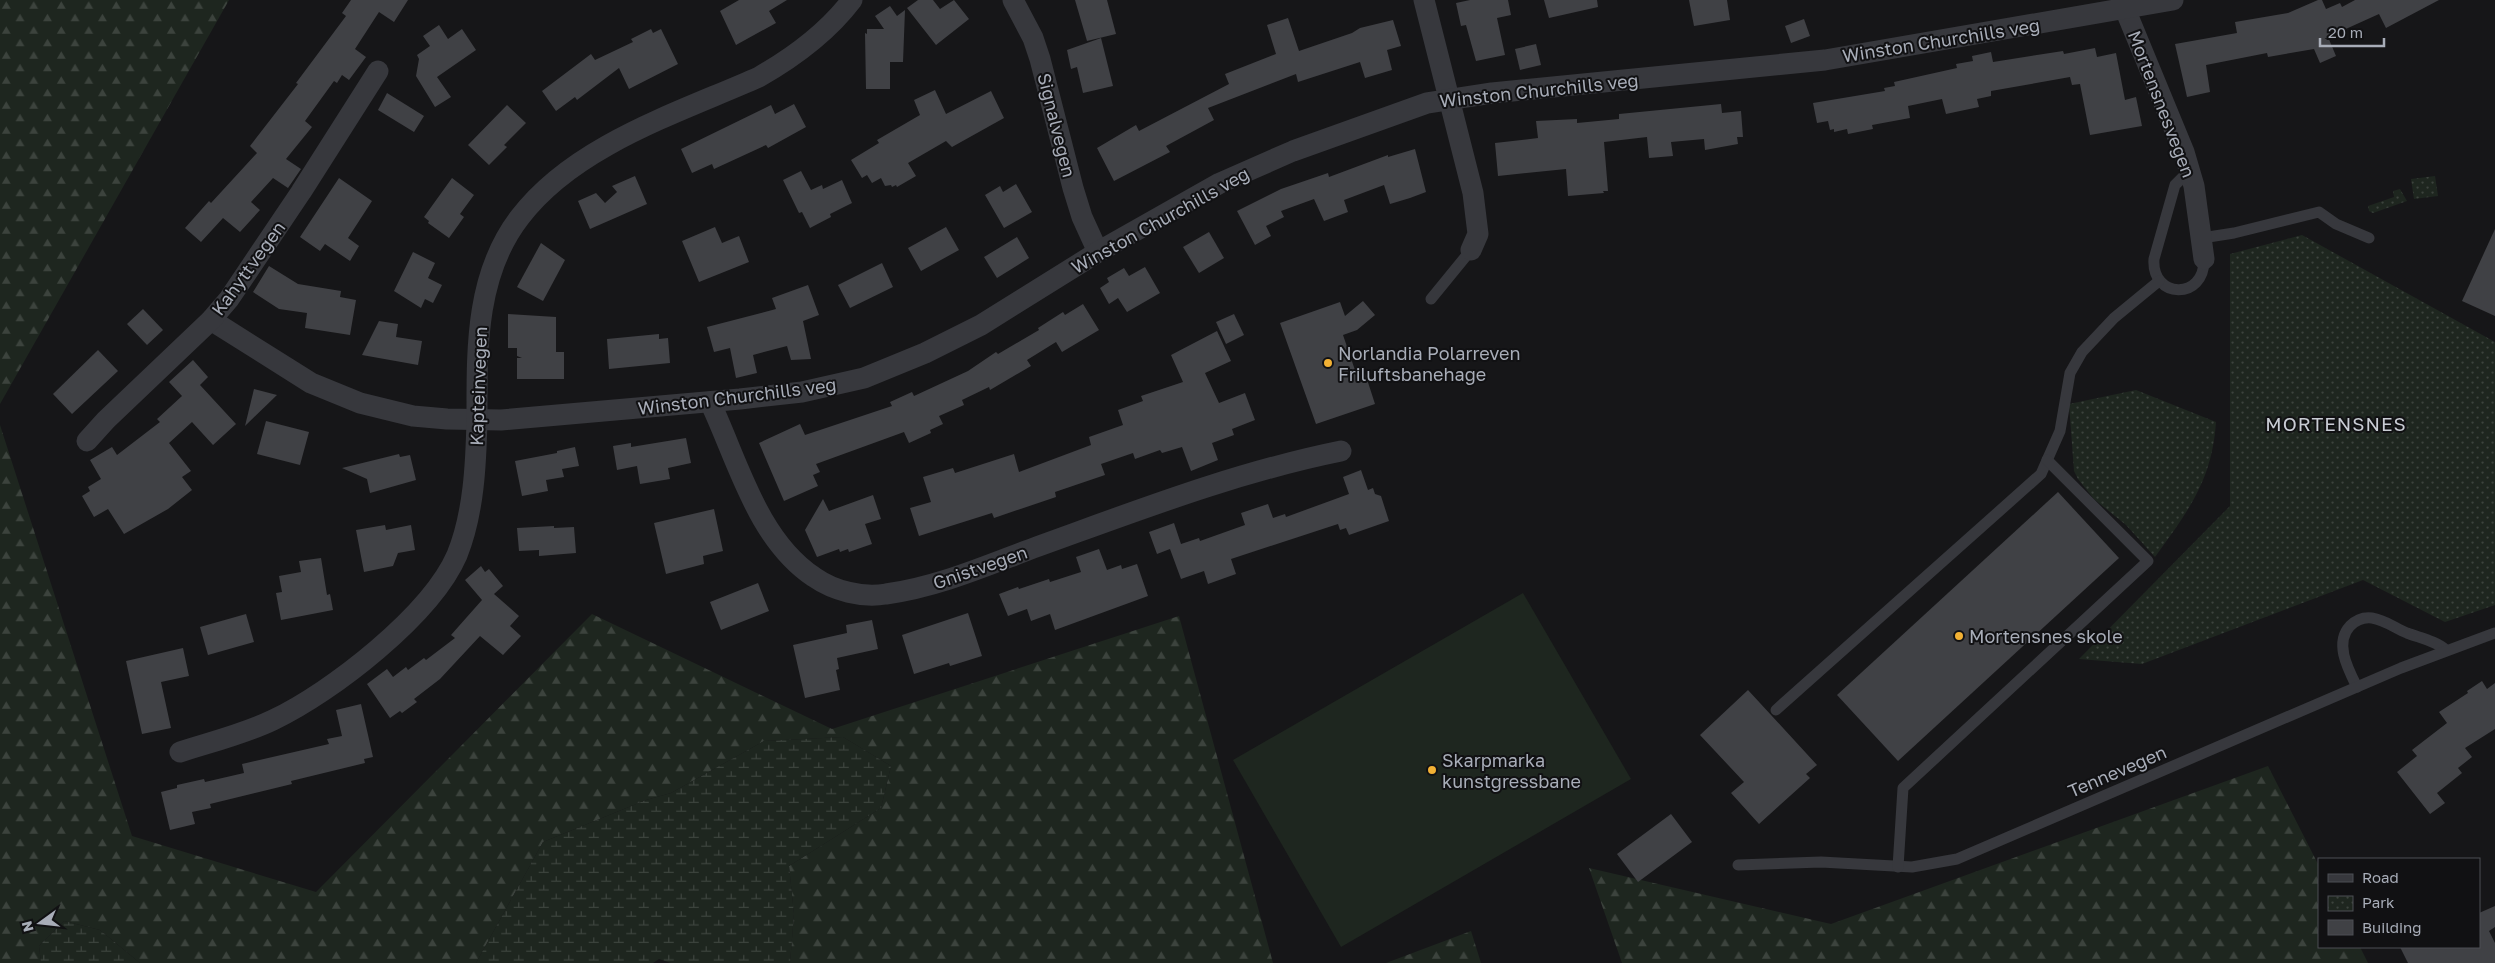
<svg xmlns="http://www.w3.org/2000/svg" width="2495" height="963" font-family="'Golos Text',sans-serif">
<style>
.forest{fill:url(#forest-firs)}
.wetland{fill:url(#wetland-marsh)}
.park{fill:url(#park-dots)}
.pitch{fill:#1e261f}
.building{fill:#404145}
.lines{fill:none;stroke-linecap:round;stroke-linejoin:round}
.lane{stroke:#37383d;stroke-width:11}
.street{stroke:#37383d;stroke-width:21}
.poi-dot{fill:#f2b134;stroke:#111113;stroke-width:2}
.labels{text-anchor:middle;dominant-baseline:central;stroke-width:4;stroke-linejoin:round;paint-order:stroke}
.street-label{font-size:18px;fill:#a8adb8;stroke:#111113}
.poi-label{font-size:18px;fill:#a8adb8;stroke:#111113;text-anchor:start}
.neighbourhood-label{font-size:19px;letter-spacing:1px;fill:#c9ccd4;stroke:#111113}
</style>
<defs>
<pattern id="forest-firs" width="22" height="20" patternUnits="userSpaceOnUse" patternTransform="scale(1.25)"><rect width="22" height="20" fill="#1e261f"/><path d="M5 1l3.5 6h-7zM16 11l3.5 6h-7z" fill="#3c433d"/></pattern>
<pattern id="wetland-marsh" width="20" height="14" patternUnits="userSpaceOnUse" patternTransform="scale(1.25)"><rect width="20" height="14" fill="#1e261f"/><path d="M1 5h8M5 5V1M11 12h8M15 12V8" fill="none" stroke="#3c433d"/></pattern>
<pattern id="park-dots" width="8" height="8" patternUnits="userSpaceOnUse" patternTransform="scale(1.25)"><rect width="8" height="8" fill="#1e261f"/><path d="M2 2h.1M6 6h.1" fill="none" stroke="#3c433d" stroke-width="1.8" stroke-linecap="round"/></pattern>
</defs>
<rect width="100%" height="100%" fill="#161618"/>
<g class="forest">
<path d="M0,0H229L0,404Z"/>
<path d="M0,425L132,836L316,892L592,614L832,729L1179,616L1273,963H790L794,914L789,866L881,808L891,766L843,737L764,741L671,793L646,800L543,842L476,963H140L100,930L64,921L39,946L41,963H0Z"/>
<path d="M2268,766L2319,866V947H2360L2368,963H1622L1589,868L1831,924Z"/>
<path d="M1471,931L1481,963H1386Z"/>
</g>
<g class="wetland">
<path d="M843,737L891,766L881,808L789,866L794,914L790,963H671L659,959L653,963H476L543,842L646,800L671,793L764,741Z"/>
<path d="M64,921L100,930L140,963H41L39,946Z"/>
</g>
<g class="park">
<path d="M2435,176L2438,196L2414,199L2411,179Z"/>
<path d="M2400,189L2407,201L2373,213L2369,211L2368,206L2394,197L2393,191Z"/>
<path d="M2302,235L2495,342V605L2445,622L2363,580L2142,664L2079,659L2230,506V254Z"/>
<path d="M2136,390L2216,422C2212,481 2188,511 2155,557L2126,525L2094,499L2078,479L2074,471L2069,404Z"/>
</g>
<path class="pitch" d="M1523,593L1631,779L1341,947L1233,760Z"/>
<g class="building">
<path d="M351,0H408L394,22L379,12L355,49L366,57L349,80L342,75L337,83L334,81L305,121L312,127L286,159L301,169L288,188L273,178L251,202L260,210L240,232L223,218L201,242L185,228L209,201L211,203L257,153L250,146L298,84L296,83L346,16L342,13Z"/>
<path d="M739,0H787L769,11L776,23L736,45L720,11Z"/>
<path d="M918,0H933L940,9L954,0L969,19L936,45L907,8Z"/>
<path d="M1075,0H1107L1116,34L1087,41Z"/>
<path d="M1470,0H1508L1511,15L1497,18L1505,55L1476,61L1466,25L1461,26L1456,3Z"/>
<path d="M1544,0H1597L1598,7L1549,18Z"/>
<path d="M1689,0H1727L1730,20L1694,26Z"/>
<path d="M2318,0H2322L2326,9L2340,3L2342,7L2355,0H2439L2386,28L2379,14L2328,37L2336,56L2320,63L2314,49L2268,57L2267,53L2206,65L2210,92L2187,97L2175,44L2237,33L2235,22L2288,13Z"/>
<path d="M890,6L897,16L905,10L903,62H890V89H866L865,33L867,34V29H884L875,16Z"/>
<path d="M1288,18L1299,51L1352,33L1360,28L1393,20L1401,46L1387,50L1392,70L1365,78L1360,62L1298,82L1296,74L1208,108L1214,120L1166,146L1170,152L1114,181L1097,148L1136,125L1139,131L1229,84L1225,74L1276,54L1267,25Z"/>
<path d="M1804,19L1810,36L1791,43L1785,26Z"/>
<path d="M439,25L448,39L462,29L476,50L437,77L451,97L435,107L416,76L419,59L417,55L430,46L423,36Z"/>
<path d="M651,29L653,33L661,29L678,64L629,89L619,68L577,100L575,97L556,111L542,91L591,54L595,60L633,42L631,39Z"/>
<path d="M1101,38L1113,86L1083,93L1077,67L1071,69L1067,50Z"/>
<path d="M1536,44L1541,65L1520,70L1515,49Z"/>
<path d="M2095,48L2097,57L2116,53L2125,100L2136,97L2142,126L2090,135L2080,84L2072,85L2070,77L1991,91V96L1977,99L1979,107L1946,114L1942,99L1908,106L1910,118L1872,125L1873,129L1848,134L1847,129L1834,132V129L1830,130L1828,121L1817,123L1813,103L1885,91L1884,88L1895,86L1894,82L1957,68L1956,64L1973,61L1972,56L1991,52L1993,62L2063,51L2064,54Z"/>
<path d="M935,90L946,114L991,91L1004,118L952,147L946,141L908,163L916,176L897,187L896,185L892,187L891,185L885,186L881,178L872,183L867,175L862,178L851,160L879,143L877,140L920,115L914,100Z"/>
<path d="M387,93L424,116L414,132L378,110Z"/>
<path d="M794,104L806,127L768,148L766,145L714,169L712,164L692,173L681,149L771,105L775,114Z"/>
<path d="M1721,104L1722,113L1741,111L1743,137H1737L1738,144L1705,150L1704,139L1671,142L1673,156L1649,158L1647,137L1604,142L1608,191H1603L1604,193L1568,196L1566,169L1498,176L1495,143L1538,138L1536,121L1577,119V123L1619,119V114Z"/>
<path d="M507,105L526,123L504,145L507,147L489,165L468,145Z"/>
<path d="M1415,149L1426,192L1410,198L1390,204L1384,185L1344,200L1348,212L1324,221L1314,199L1281,211L1284,217L1266,226L1271,236L1255,245L1237,211L1281,189L1328,173L1329,177L1388,155V157Z"/>
<path d="M801,171L811,190L822,185L823,189L842,180L852,203L830,214L831,217L810,228L802,212L799,213L783,180Z"/>
<path d="M635,176L647,204L590,229L578,201L596,193L605,203L617,192L612,186Z"/>
<path d="M339,178L372,201L348,238L359,246L350,261L325,244L320,251L300,237Z"/>
<path d="M452,178L474,195L460,214L464,217L449,238L428,223L429,221L424,217Z"/>
<path d="M1016,184L1032,212L1004,228L985,195L1000,186L1003,192Z"/>
<path d="M715,227L722,243L739,236L749,262L699,282L682,241Z"/>
<path d="M946,227L959,250L921,271L908,248Z"/>
<path d="M2495,229V316L2462,301Z"/>
<path d="M1209,232L1224,258L1199,273L1183,247Z"/>
<path d="M1017,237L1029,258L997,278L984,257Z"/>
<path d="M541,243L565,260L543,301L517,287Z"/>
<path d="M413,252L435,263L428,278L442,285L433,303L425,299L421,308L394,291Z"/>
<path d="M882,263L893,287L850,308L838,285Z"/>
<path d="M269,266L298,284L341,291L340,297L356,300L350,335L305,328L307,313L279,309L253,292Z"/>
<path d="M1145,267L1160,293L1127,312L1118,298L1109,304L1100,288L1109,282L1107,278L1124,268L1129,276Z"/>
<path d="M808,285L819,315L803,321L811,359L791,360L787,346L753,355L757,373L736,378L730,348L714,352L707,327L776,309L772,298Z"/>
<path d="M1363,301L1375,315L1357,330L1343,335L1357,376L1365,373L1375,404L1316,424L1280,323L1340,302L1345,316Z"/>
<path d="M1083,304L1099,330L1062,352L1056,342L1027,360L1031,366L990,390L989,387L962,400L964,405L939,416L943,424L930,430L931,433L909,443L904,432L816,464L820,472L813,475L818,486L784,501L759,443L800,424L805,435L892,406L890,402L912,392L914,396L968,371L996,352L998,354L1039,330L1038,328L1063,312L1065,315Z"/>
<path d="M143,309L163,330L147,345L127,324Z"/>
<path d="M508,314L556,317V352H564V379H517V358H522L517,356V348H508Z"/>
<path d="M1234,314L1244,335L1226,344L1216,322Z"/>
<path d="M379,321L398,324L396,337L422,341L418,365L362,355Z"/>
<path d="M1217,331L1231,361L1205,373L1219,403L1245,393L1255,420L1232,429L1234,435L1212,443L1218,460L1191,471L1182,447L1162,453L1160,450L1135,459L1133,453L1101,464L1105,475L1055,492L1056,497L994,518L992,513L919,536L910,508L931,502L923,477L953,468L955,473L1014,454L1019,472L1091,445L1089,437L1123,425L1118,410L1143,401L1141,396L1183,382L1171,355Z"/>
<path d="M659,334V339L668,338L670,363L609,369L607,339Z"/>
<path d="M98,350L118,371L72,414L53,394Z"/>
<path d="M193,360L208,377L200,385L236,424L213,445L192,422L169,443L191,471L182,477L192,490L168,509L124,534L108,509L94,517L82,496L90,491L88,487L101,479L90,460L112,447L117,455L160,422L157,419L182,396L169,382Z"/>
<path d="M254,389L277,395L245,426Z"/>
<path d="M266,421L309,432L300,465L257,454Z"/>
<path d="M686,438L691,463L668,468L670,479L640,484L637,466L617,470L613,446L631,443V447Z"/>
<path d="M575,447L579,466L562,469L564,477L546,480L548,491L522,496L515,461L557,453V451Z"/>
<path d="M399,454L400,457L410,455L416,480L370,493L367,479L342,468Z"/>
<path d="M1361,470L1368,490L1373,488L1375,494L1381,496L1389,521L1349,535L1346,528L1340,530L1338,524L1231,559L1236,574L1208,584L1204,571L1181,579L1170,549L1157,554L1149,532L1174,523L1181,544L1199,538L1200,541L1245,525L1241,513L1268,504L1273,518L1285,514L1286,517L1349,494L1343,477Z"/>
<path d="M2058,492L2119,558L1898,761L1837,695Z"/>
<path d="M873,495L881,519L865,524L872,544L849,552L848,549L840,552L839,549L817,557L805,530L823,499L829,511Z"/>
<path d="M714,509L723,551L703,556L704,564L666,574L654,523Z"/>
<path d="M385,525L386,530L411,525L415,550L398,553L393,566L364,572L356,530Z"/>
<path d="M554,526V528L574,527L576,553L539,556V550L519,551L517,528Z"/>
<path d="M1099,549L1107,570L1121,565L1122,569L1137,564L1148,596L1055,630L1050,614L1031,621L1027,609L1008,616L999,594L1018,587L1019,589L1049,579L1050,582L1081,572L1076,557Z"/>
<path d="M321,558L327,595L330,594L333,610L281,620L276,593L282,592L279,576L301,572L299,561Z"/>
<path d="M481,566L485,572L489,569L503,586L494,594L519,616L510,626L521,636L503,655L480,636L440,679L414,699L417,702L402,713L400,711L390,718L367,684L387,669L393,677L406,667L408,670L424,658L426,660L455,638L451,635L482,600L465,580Z"/>
<path d="M758,583L769,611L721,630L710,602Z"/>
<path d="M968,613L982,656L950,666L949,663L914,674L902,635Z"/>
<path d="M246,614L254,642L208,655L200,627Z"/>
<path d="M872,620L878,649L837,658L839,669L836,670L840,690L805,698L793,645L847,633L846,625Z"/>
<path d="M183,648L189,676L161,682L171,728L142,734L126,661Z"/>
<path d="M2482,681L2487,689L2495,683V729L2465,748L2472,757L2458,768L2462,773L2437,793L2445,803L2430,814L2397,772L2417,756L2412,750L2447,723L2439,712L2468,693L2467,691Z"/>
<path d="M1748,690L1817,765L1806,774L1810,778L1759,824L1731,793L1744,782L1700,735Z"/>
<path d="M361,704L373,757L364,759L365,763L291,781L292,784L210,804L211,808L192,812L195,824L170,830L161,792L177,788V785L204,779L205,782L244,773L242,764L329,744L327,739L342,736L336,710Z"/>
<path d="M1671,814L1692,842L1638,882L1617,854Z"/>
<path d="M2495,906V927L2489,931L2495,943V963H2408L2400,947H2479V913Z"/>
</g>
<g class="lines">
<g class="lane">
<path d="M2190,170L2175,185L2154,259C2151,299 2205,301 2204,259"/>
<path d="M2202,238L2234,233L2319,212L2336,224L2369,238"/>
<path d="M1431,299L1471,250"/>
<path d="M2357,687C2348,669 2334,643 2350,626C2356,620 2364,617 2372,618C2385,620 2395,628 2407,633C2420,638 2436,641 2446,650"/>
<path d="M1776,710L2041,474L2060,431L2070,373L2082,352L2114,318L2159,281"/>
<path d="M1738,865L1821,862L1912,867L1957,859L2401,668L2495,633"/>
<path d="M1898,867L1903,788L2148,561L2047,460"/>
</g>
<g class="street">
<path d="M1013,0L1033,38L1040,59L1073,188L1082,217L1098,252"/>
<path d="M1424,0L1473,193L1478,234L1471,250"/>
<path d="M2125,9L2184,152L2194,186L2204,259"/>
<path d="M211,320L311,383L360,403L413,416L447,419L501,420L740,399L802,392L864,378L925,353L981,325L1098,252L1220,183L1293,151L1427,103L1492,93L1825,60L2173,0"/>
<path d="M710,402C738,461 757,539 814,577C834,591 862,598 886,594C939,587 990,564 1039,546C1139,510 1237,472 1341,451"/>
<path d="M87,441L106,420L211,320L229,299L301,192L378,71"/>
<path d="M180,752C211,742 244,734 273,720C332,692 431,615 457,555C474,513 476,463 477,419C477,350 475,275 520,217C575,145 678,113 759,77C794,57 827,33 852,0"/>
</g>
</g>
<g class="poi-dot">
<circle cx="1328" cy="363" r="5"/>
<circle cx="1959" cy="636" r="5"/>
<circle cx="1432" cy="770" r="5"/>
</g>
<g class="labels">
<g class="street-label">
<text transform="translate(1941 40) rotate(-9)">Winston Churchills veg</text>
<text transform="translate(1539 90) rotate(-6)">Winston Churchills veg</text>
<text transform="translate(2162 104) rotate(69)">Mortensnesvegen</text>
<text transform="translate(1057 125) rotate(76)">Signalvegen</text>
<text transform="translate(1160 220) rotate(-29)">Winston Churchills veg</text>
<text transform="translate(248 268) rotate(-54)">Kahyttvegen</text>
<text transform="translate(478 386) rotate(-88)">Kapteinvegen</text>
<text transform="translate(737 396) rotate(-7)">Winston Churchills veg</text>
<text transform="translate(980 567) rotate(-19)">Gnistvegen</text>
<text transform="translate(2117 771) rotate(-23)">Tennevegen</text>
</g>
<g class="poi-label">
<text x="1338" y="353">Norlandia Polarreven<tspan x="1338" dy="21">Friluftsbanehage</tspan></text>
<text x="1969" y="636">Mortensnes skole</text>
<text x="1442" y="760">Skarpmarka<tspan x="1442" dy="21">kunstgressbane</tspan></text>
</g>
<g class="neighbourhood-label">
<text x="2336" y="423">MORTENSNES</text>
</g>
</g>
<rect x="2318" y="858" width="162" height="90" fill="#111113" stroke="#4d4f55"/>
<rect x="2328" y="874" width="25" height="8" fill="#37383d" stroke="#4d4f55"/>
<text x="2362" y="883" font-size="15" fill="#a8adb8">Road</text>
<rect x="2328" y="896" width="25" height="15" fill="url(#park-dots)" stroke="#4d4f55"/>
<text x="2362" y="908" font-size="15" fill="#a8adb8">Park</text>
<rect x="2328" y="920" width="25" height="15" fill="#404145" stroke="#4d4f55"/>
<text x="2362" y="933" font-size="15" fill="#a8adb8">Building</text>
<g transform="translate(40 923) rotate(255)" stroke="#111113" stroke-width="4" paint-order="stroke">
<path d="M0-4L9 19L0 12L-9 19Z" fill="#a8adb8"/>
<text y="-8" font-size="14" font-weight="bold" text-anchor="middle" fill="#a8adb8">N</text>
</g>
<path d="M2320 38v8h64v-8" fill="none" stroke="#a8adb8" stroke-width="2.5"/>
<text x="2328" y="38" font-size="15" fill="#a8adb8" stroke="#111113" stroke-width="4" paint-order="stroke">20 m</text>
</svg>
